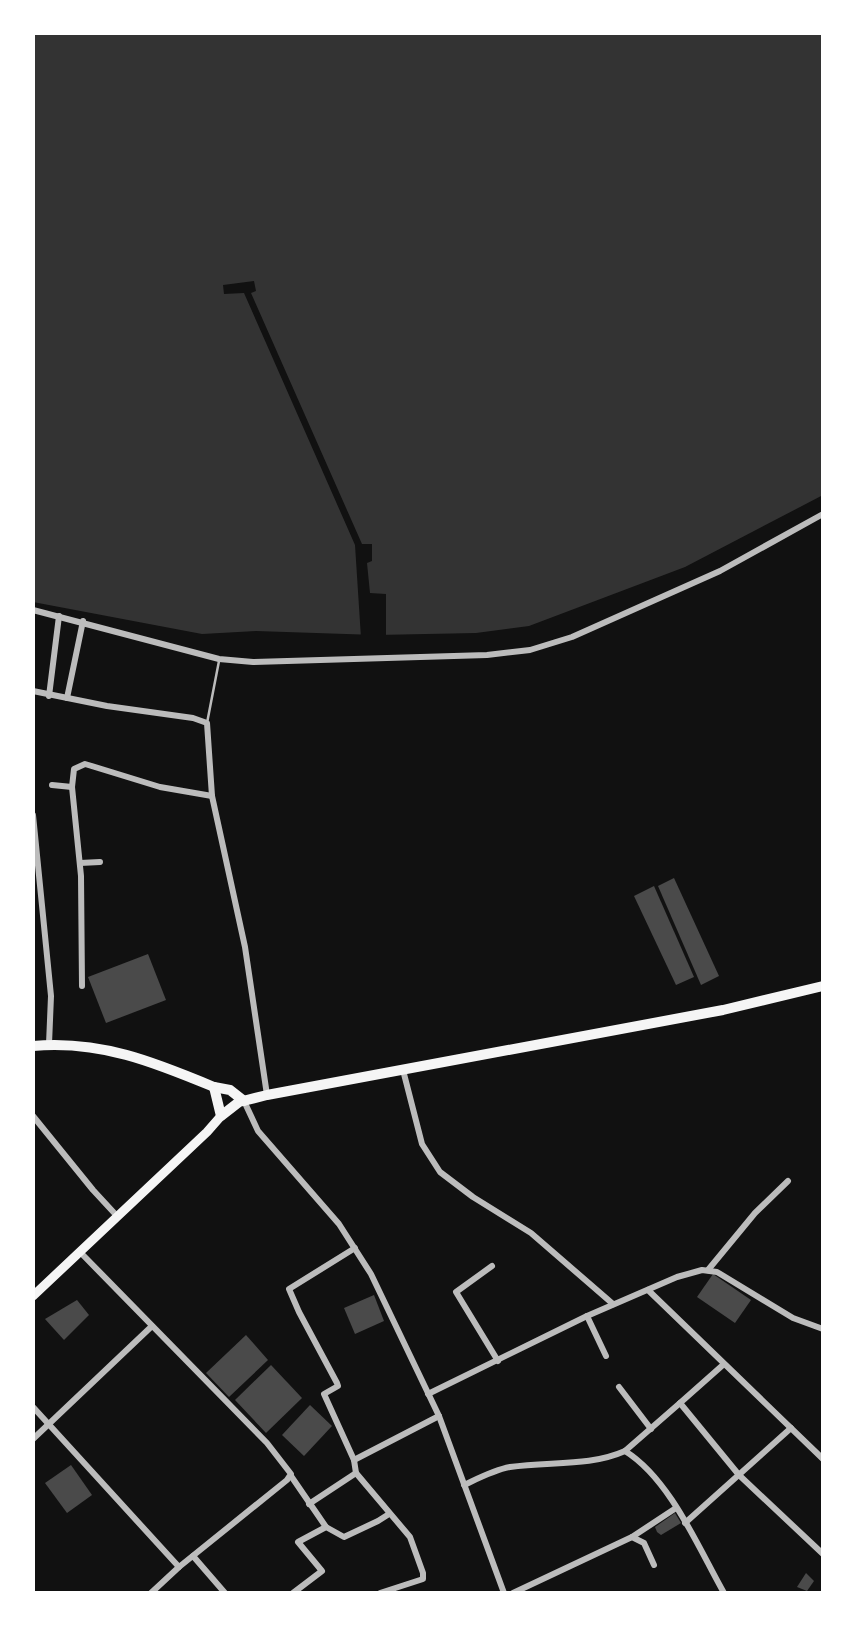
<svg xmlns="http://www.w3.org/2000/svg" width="856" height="1626" font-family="'PT Sans',sans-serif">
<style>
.water{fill:#333}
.pier{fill:#111}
.building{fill:#4a4a4a}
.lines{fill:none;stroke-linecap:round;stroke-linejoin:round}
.service{stroke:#bcbcbc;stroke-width:2.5}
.minor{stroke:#bcbcbc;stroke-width:6}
.secondary{stroke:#f5f5f5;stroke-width:9}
.trunk{stroke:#f5f5f5;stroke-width:10}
</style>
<rect width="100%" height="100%" fill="#111"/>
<path class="water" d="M33,33H823V495L685,567L529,626L476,633L376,635L256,631L202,634L33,602Z"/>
<path class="pier" d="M254,281L256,291L251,293L362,544H372V561L367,563L370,593L386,594V638H361L355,545L244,293L224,294L223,285Z"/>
<g class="building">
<path d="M674,878L719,976L701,985L658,886Z"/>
<path d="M654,886L694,977L676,985L634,896Z"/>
<path d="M148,954L166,1000L106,1023L88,977Z"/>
<path d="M713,1274L751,1300L735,1323L697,1297Z"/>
<path d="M374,1295L384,1321L355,1334L344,1308Z"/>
<path d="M77,1300L89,1315L64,1340L45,1319Z"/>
<path d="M246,1335L268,1360L229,1397L206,1373Z"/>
<path d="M271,1365L302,1398L266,1433L235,1400Z"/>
<path d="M310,1405L332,1426L304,1456L282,1435Z"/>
<path d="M71,1465L92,1495L67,1513L45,1483Z"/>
<path d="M675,1513L681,1523L661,1535L657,1532L655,1527Z"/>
<path d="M806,1573L814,1581L807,1591L797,1587Z"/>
</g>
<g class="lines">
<path class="service" d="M207,723L219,661"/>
<g class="minor">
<path d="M33,610L219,659L253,662L487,655L530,650L572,637L720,571L823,514"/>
<path d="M33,691L107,706L193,718L207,723L212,796L245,947L267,1095"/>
<path d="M49,696L59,616"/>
<path d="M67,698L83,621"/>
<path d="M52,785L72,787"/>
<path d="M33,815L51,996L49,1044"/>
<path d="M80,863L100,862"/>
<path d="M82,986L81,876L72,787L74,769L85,764L160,787L212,796"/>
<path d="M403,1070L422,1144L440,1172L473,1197L531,1233L613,1304"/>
<path d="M244,1101L258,1131L339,1224L371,1274L439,1416L504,1593"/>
<path d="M33,1116L93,1190L117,1216"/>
<path d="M355,1248L289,1289L299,1312L337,1383L338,1386L324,1394L354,1460L356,1473L410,1537L423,1573V1579L420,1580L380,1593"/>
<path d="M80,1252L267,1443L291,1474L287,1480L179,1567L151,1593"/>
<path d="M492,1266L456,1292L498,1361"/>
<path d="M708,1270L755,1213L788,1181"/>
<path d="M648,1290L823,1459"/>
<path d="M587,1316L606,1356"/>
<path d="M724,1364L680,1403L739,1475L823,1554"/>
<path d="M619,1387L651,1429"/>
<path d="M428,1394L587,1316L677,1277L702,1270L717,1272L793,1318L823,1329"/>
<path d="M33,1407L179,1567"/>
<path d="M33,1439L152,1326"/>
<path d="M625,1451C670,1479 698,1547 724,1593"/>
<path d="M354,1460L439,1416"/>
<path d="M291,1476L326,1527"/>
<path d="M464,1485C479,1478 494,1470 510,1467C549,1461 589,1467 625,1451L680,1403"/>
<path d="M309,1504L356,1473"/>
<path d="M685,1523L791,1428"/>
<path d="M632,1537L676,1508"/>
<path d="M193,1556L225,1593"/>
<path d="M293,1593L322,1571L298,1542L326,1527L344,1537L378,1521L389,1514"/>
<path d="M513,1593L632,1537L644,1543L654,1565"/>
</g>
<path class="secondary" d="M33,1296L207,1132L221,1116"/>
<g class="trunk">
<path d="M33,1046C100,1040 154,1062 214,1087L230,1090L244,1101"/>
<path d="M214,1087L221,1116L239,1102L267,1095L723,1010L823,986"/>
</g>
</g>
<rect width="856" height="1626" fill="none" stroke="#ffffff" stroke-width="70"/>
</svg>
